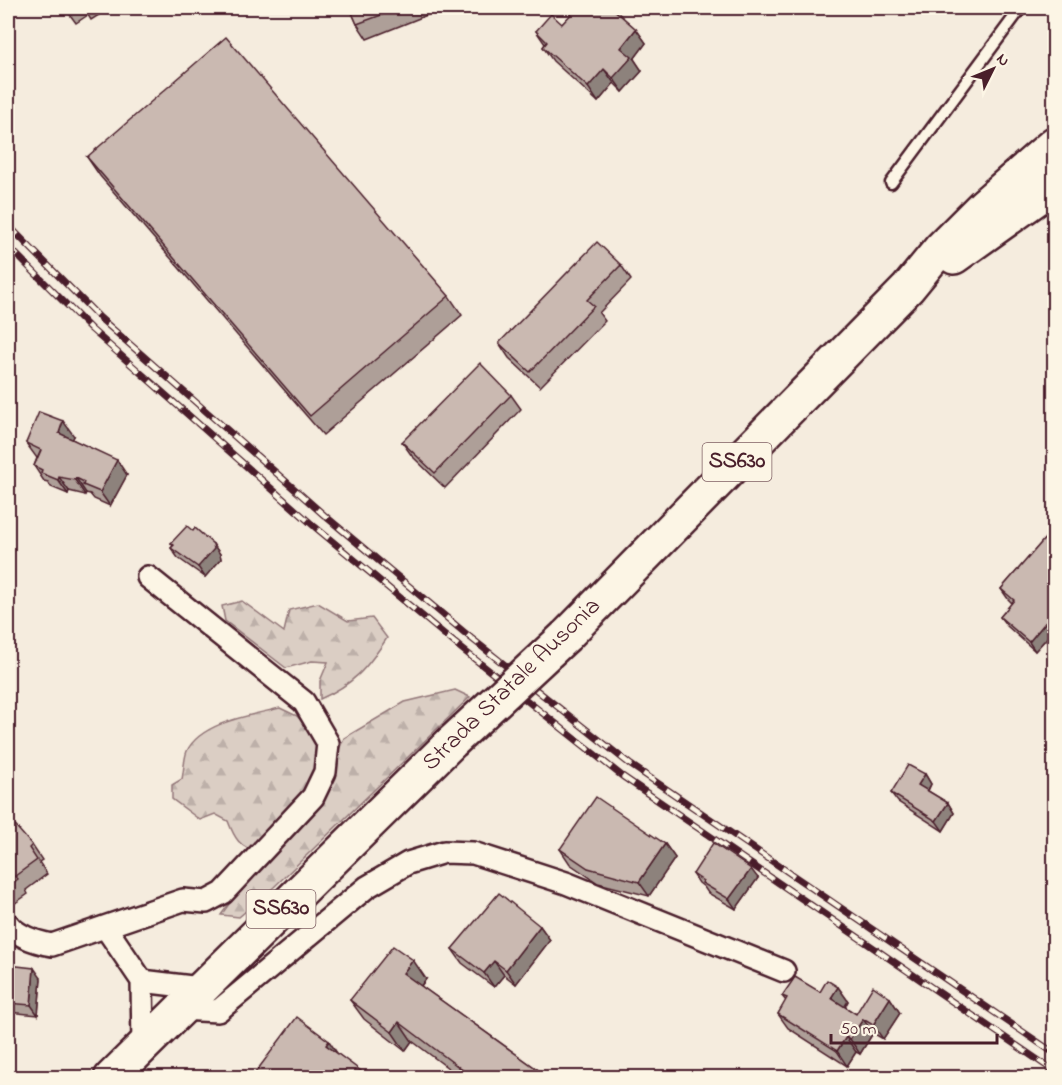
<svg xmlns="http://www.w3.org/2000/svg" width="1062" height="1085" font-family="'Indie Flower',sans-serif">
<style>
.forest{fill:url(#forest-firs);stroke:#927678;stroke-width:1.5}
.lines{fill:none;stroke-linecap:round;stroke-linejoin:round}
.lane-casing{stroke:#4a1f2b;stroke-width:15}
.street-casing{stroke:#4a1f2b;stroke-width:26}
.primary-casing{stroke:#4a1f2b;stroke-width:38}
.lane{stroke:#fcf5e5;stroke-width:10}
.street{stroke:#fcf5e5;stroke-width:21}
.primary{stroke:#fcf5e5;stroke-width:33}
.rail-casing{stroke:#4a1f2b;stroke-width:7}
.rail{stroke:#fcf5e5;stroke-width:4.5;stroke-dasharray:14;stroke-linecap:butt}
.primary-bridge-casing{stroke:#4a1f2b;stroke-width:38;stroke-linecap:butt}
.primary-bridge{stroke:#fcf5e5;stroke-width:33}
.wall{fill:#ae9f98;stroke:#4a1f2b;stroke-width:1.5}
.shaded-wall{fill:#8d827c;stroke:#4a1f2b;stroke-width:1.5}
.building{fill:#cab9b1;stroke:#4a1f2b;stroke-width:1.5}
.labels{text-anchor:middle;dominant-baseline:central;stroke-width:5;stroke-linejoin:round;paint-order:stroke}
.shield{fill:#fcf5e5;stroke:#7f5f63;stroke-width:1.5}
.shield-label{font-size:22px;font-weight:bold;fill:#4a1f2b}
.street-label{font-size:24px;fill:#4a1f2b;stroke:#fcf5e5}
</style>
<defs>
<pattern id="forest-firs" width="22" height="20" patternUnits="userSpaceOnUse" patternTransform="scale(1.5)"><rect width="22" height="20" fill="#dbcec4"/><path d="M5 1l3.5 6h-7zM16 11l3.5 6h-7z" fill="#bdb0a9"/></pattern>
</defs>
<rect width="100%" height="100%" fill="#f5ecde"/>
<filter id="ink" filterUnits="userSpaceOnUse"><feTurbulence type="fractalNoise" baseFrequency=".0167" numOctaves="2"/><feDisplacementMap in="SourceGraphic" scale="12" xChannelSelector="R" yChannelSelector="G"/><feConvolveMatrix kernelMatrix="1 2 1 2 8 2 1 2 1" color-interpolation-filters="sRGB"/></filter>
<g filter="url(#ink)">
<g class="forest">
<path d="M242,601L284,632L289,610L318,603L348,621L372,618L387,638C367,668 354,684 320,699V681L328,662L312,661L286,668L225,621L222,606Z"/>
<path d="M455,690L470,697L274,887L239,917L221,915L334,761L344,738L405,702Z"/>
<path d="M280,708L297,716L319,741V769L307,796L258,851C240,849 234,837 228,821L215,814L200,820L172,799V785L182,779C184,770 184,758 187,751C201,722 252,715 280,708Z"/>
</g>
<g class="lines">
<defs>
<path id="lane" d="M891,183L1021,8"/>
<g id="street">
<path d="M8,924C18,937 36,942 52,945L183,900L206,902L223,893L313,797L325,772L328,743L304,702L148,577"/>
<path d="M106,928L142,981L143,1045"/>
<path d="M142,981L200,988"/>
<path d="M180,1009L218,1011L367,887L408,863L444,852L473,853L566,883L784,971"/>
</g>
<g id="primary">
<path d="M954,257L1054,186"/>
<path d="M566,636L908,288L940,249L984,205L1054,144"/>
<path d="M111,1078L452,742"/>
</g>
</defs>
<use href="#lane" class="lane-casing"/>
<use href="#street" class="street-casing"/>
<use href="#primary" class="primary-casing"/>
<use href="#lane" class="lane"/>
<use href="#street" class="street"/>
<use href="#primary" class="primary"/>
<defs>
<g id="rail">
<path d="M8,225L100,318L324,515L471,638L631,765L1054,1053"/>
<path d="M8,246L91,329L315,527L462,649L622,776L1054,1071"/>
</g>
</defs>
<use href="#rail" class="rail-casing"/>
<use href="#rail" class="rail"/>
<defs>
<path id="primary-bridge" d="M452,742L566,636"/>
</defs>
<use href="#primary-bridge" class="primary-bridge-casing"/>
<use href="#primary-bridge" class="primary-bridge"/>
</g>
<g class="wall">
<path d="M65,8H110L91,20L88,15L76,23Z"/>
<path d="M350,8H430L432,13L367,39L357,24Z"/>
<path d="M567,8H612L636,29L646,43L634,59L642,71L623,92L614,83L598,102L553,61L543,47L545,44L536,31L562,24L572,14Z"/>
<path d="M87,157L449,296L462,315L323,435L100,176Z"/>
<path d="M621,265L631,280L599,313L605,321L540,387L509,358L499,343Z"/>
<path d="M511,395L521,409L445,488L412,456L402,442Z"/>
<path d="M74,436L72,439L127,475L110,506L94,499L90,494L86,493L85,495L69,491L68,494L51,487L48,482L44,481L34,466L37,458L26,443Z"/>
<path d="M1054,528V630L1035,651L1007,626L1000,617L1012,603L1008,599L1001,589Z"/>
<path d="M193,531L213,544L220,554L221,559L205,577L178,558L171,548L173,546L171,543Z"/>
<path d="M925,774L931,784L928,791L948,803L954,813L943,831L898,802L891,793Z"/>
<path d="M8,825L32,845L42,860L39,862L47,874L26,890L28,894L11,906L8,901Z"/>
<path d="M665,844L675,858L649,896L598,883L570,864L560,849Z"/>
<path d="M693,874L758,878L736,909L708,893L704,887L699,883Z"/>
<path d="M540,926L550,940L516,984L504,975L494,987L462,963L452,949Z"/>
<path d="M8,965L41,978L38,1015L8,1012Z"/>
<path d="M426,979L421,986L548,1077H460L412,1041L405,1051L364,1019L350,1000Z"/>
<path d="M838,987L848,1001L845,1007L856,1014L890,998L900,1013L883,1039L873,1033L860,1054L856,1052L847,1066L788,1028L778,1014L786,1001L782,996L820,992Z"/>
</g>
<g class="shaded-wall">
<path d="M636,29L646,43L634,59L642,71L623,92L613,78L621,48Z"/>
<path d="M604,69L614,83L598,102L588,87Z"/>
<path d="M63,421L74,436L69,447L59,433Z"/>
<path d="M117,460L127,475L110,506L100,492Z"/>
<path d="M59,477L69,491L68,494L58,480Z"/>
<path d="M76,478L86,493L85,495L75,480Z"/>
<path d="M213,544L220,554L221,559L205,577L198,567Z"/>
<path d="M1054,612V630L1035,651L1029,642Z"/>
<path d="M925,774L931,784L925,795L918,785Z"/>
<path d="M948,803L954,813L943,831L936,821Z"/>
<path d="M665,844L675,858L649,896L639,882Z"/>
<path d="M751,869L758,878L736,909L729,899Z"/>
<path d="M540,926L550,940L516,984L506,970Z"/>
<path d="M413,960L426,979L416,992L403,973Z"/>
<path d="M494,961L504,975L494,987L484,973Z"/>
<path d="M34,968L41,978L38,1015L31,1005Z"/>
<path d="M838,987L848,1001L841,1013L831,998Z"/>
<path d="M890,998L900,1013L883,1039L873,1025Z"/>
<path d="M863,1019L873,1033L860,1054L850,1039Z"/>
<path d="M399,1022L412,1041L405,1051L392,1032Z"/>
<path d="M846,1037L856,1052L847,1066L837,1051Z"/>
<path d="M329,1041L339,1056L326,1045Z"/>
</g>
<g class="building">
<path d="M350,8H400L357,24Z"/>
<path d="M570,8H612L636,29L621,48L632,57L613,78L604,69L588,87L543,47L547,42L536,31L551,14L562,24L574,11Z"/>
<path d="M226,37L449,296L310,416L87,157Z"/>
<path d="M597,242L621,265L587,300L594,306L530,372L499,343Z"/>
<path d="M480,363L511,395L435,473L402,442Z"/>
<path d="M39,412L63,421L59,433L117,460L100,492L83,485L84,482L76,478L75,480L59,477L58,480L41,473L42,470L34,466L41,450L26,443Z"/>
<path d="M187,526L193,531L195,528L213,544L214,549L198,567L171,548L174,545L171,543Z"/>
<path d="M1054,528V612L1029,642L1000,617L1014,600L1001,589Z"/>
<path d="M908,765L925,774L918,785L948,803L936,821L891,793Z"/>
<path d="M596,797L665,844L639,882L588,868L560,849Z"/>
<path d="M12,822L32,845L29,848L37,860L15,876L18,879L8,887V825Z"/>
<path d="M713,843L751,869L729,899L702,883L703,881L693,874Z"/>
<path d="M499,893L540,926L506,970L494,961L484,973L452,949Z"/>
<path d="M393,946L413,960L403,973L548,1077H472L399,1022L392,1032L350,1000Z"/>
<path d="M8,965L34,968L31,1005L8,1003Z"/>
<path d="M795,977L820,992L827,980L838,987L831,998L856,1014L873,986L890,998L873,1025L863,1019L850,1039L846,1037L837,1051L778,1014L787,998L782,996Z"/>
<path d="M297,1017L329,1041L326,1045L369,1077H252Z"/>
</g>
</g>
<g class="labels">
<g class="shield">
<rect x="702.5" y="443" width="69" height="38" rx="4.5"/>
<rect x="246.5" y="890" width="69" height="38" rx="4.5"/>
</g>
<g class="shield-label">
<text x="737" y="462">SS630</text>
<text x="281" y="909">SS630</text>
</g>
<g class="street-label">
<text transform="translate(512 685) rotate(-44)">Strada Statale Ausonia</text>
</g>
</g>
<rect width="1062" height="1085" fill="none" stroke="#fcf5e5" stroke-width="30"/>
<rect x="15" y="15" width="1032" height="1055" fill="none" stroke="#4a1f2b" stroke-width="2" filter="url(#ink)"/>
<g transform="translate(993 69) rotate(47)" stroke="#fcf5e5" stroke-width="4.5" paint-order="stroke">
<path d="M0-4.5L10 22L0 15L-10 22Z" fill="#4a1f2b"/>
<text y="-9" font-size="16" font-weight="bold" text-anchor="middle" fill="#4a1f2b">N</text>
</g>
<path d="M831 1034v9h166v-9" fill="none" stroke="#4a1f2b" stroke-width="3"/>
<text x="840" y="1034" font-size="18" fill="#4a1f2b" stroke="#fcf5e5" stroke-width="4.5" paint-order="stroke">50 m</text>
</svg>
